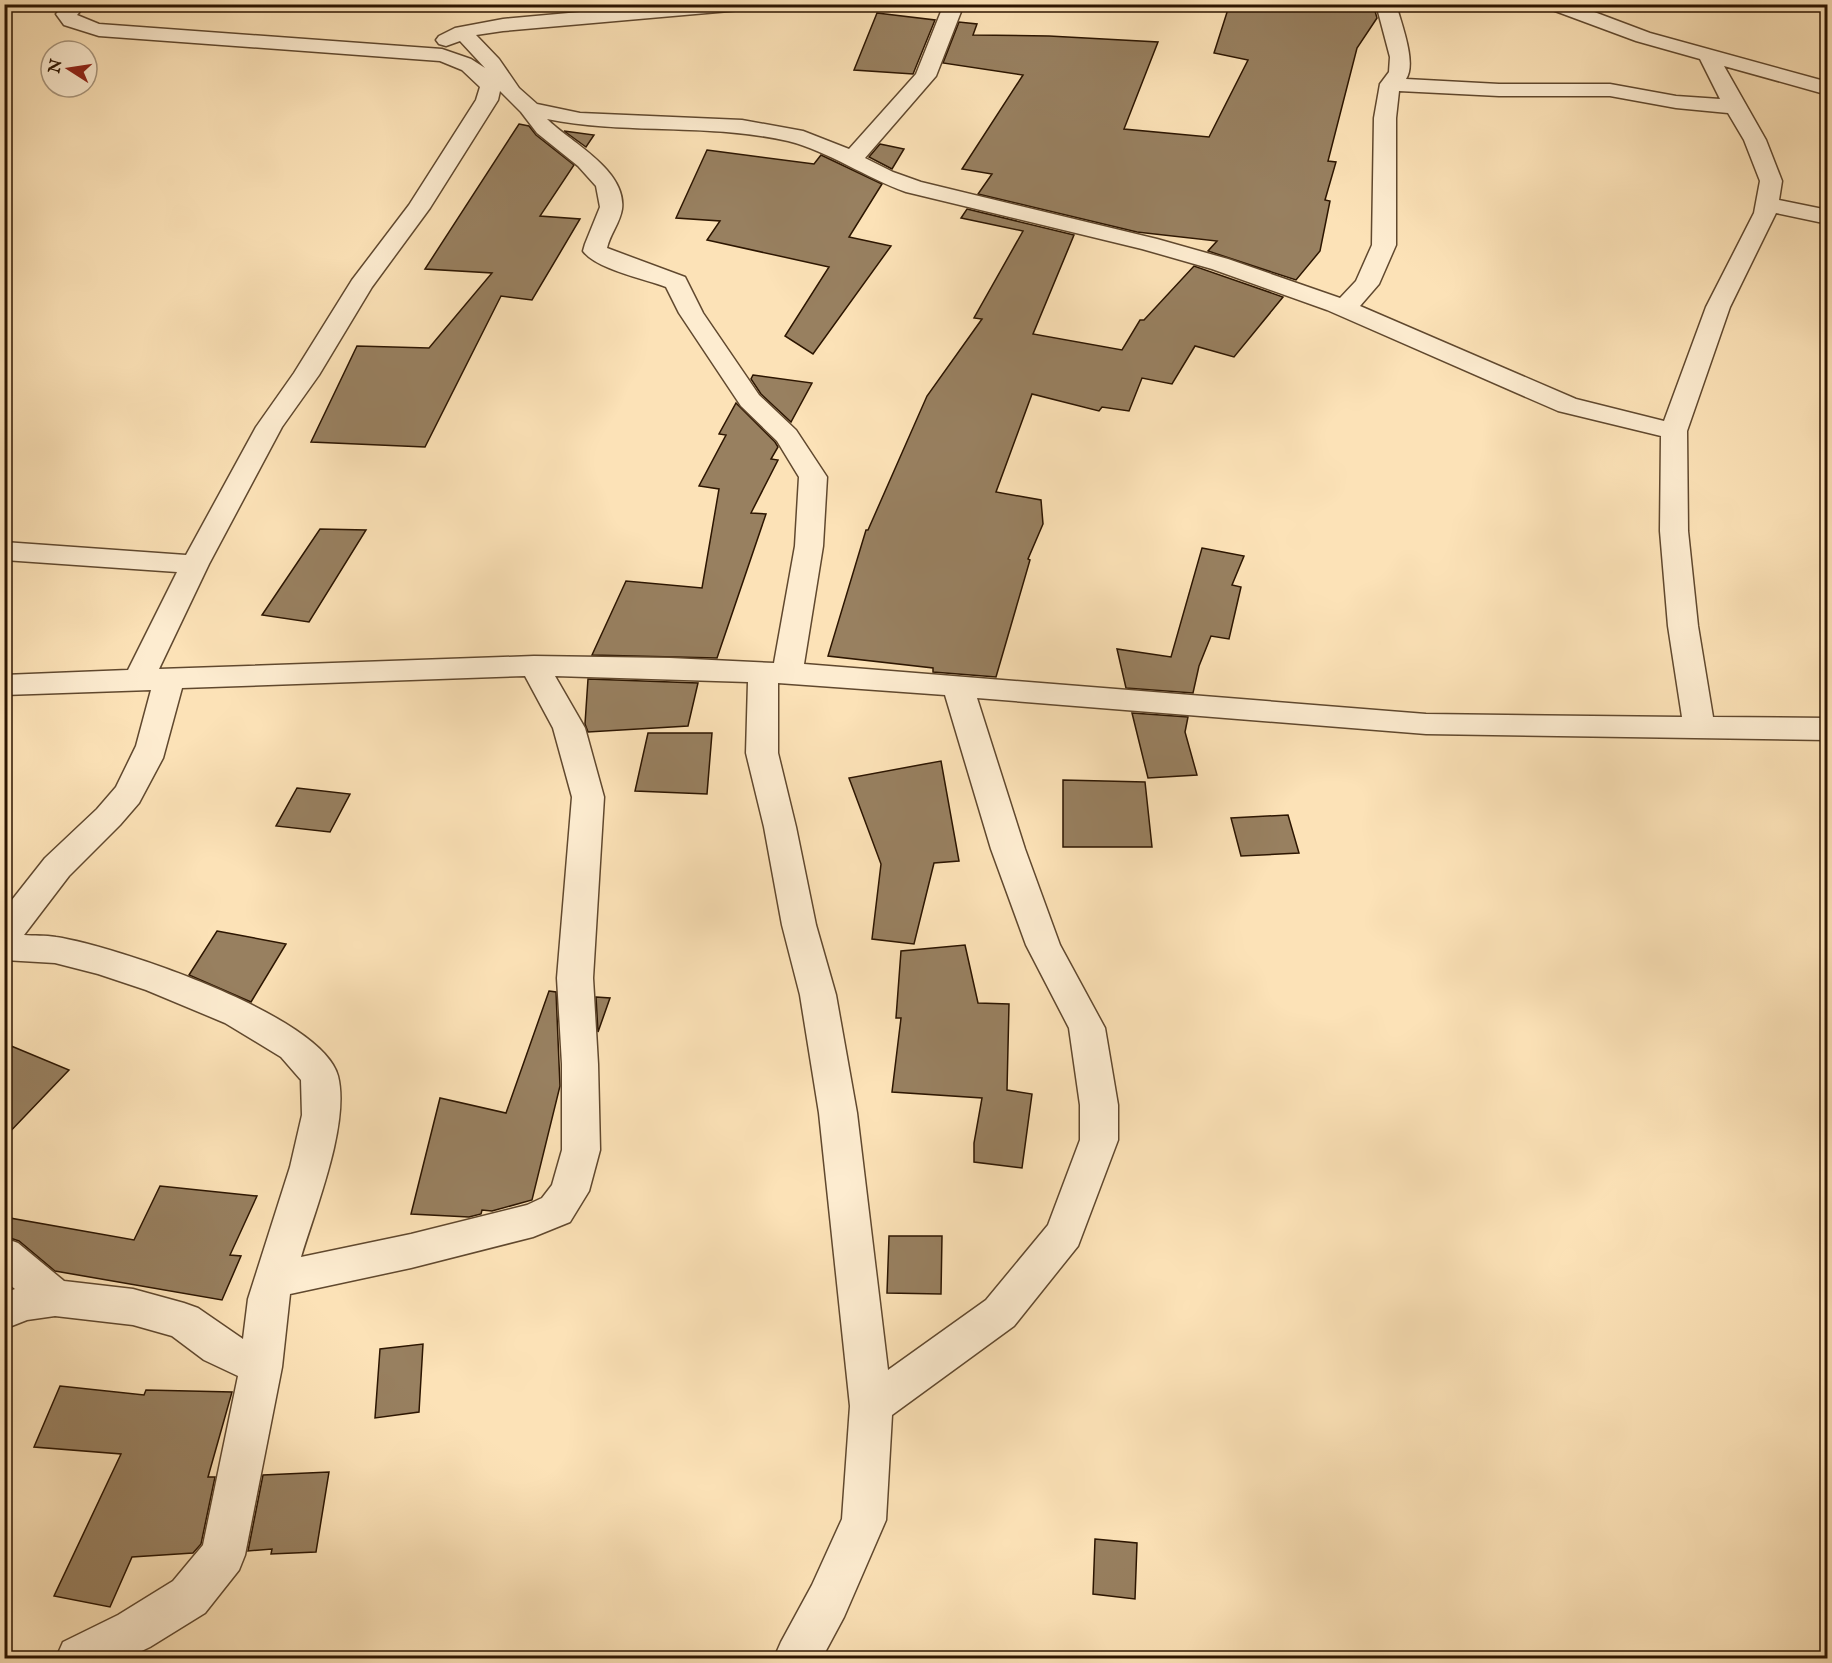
<svg xmlns="http://www.w3.org/2000/svg" width="1832" height="1663" font-family="'IM FELL English',serif">
<style>
.building{fill:#988060;stroke:#2c1501;stroke-width:1.5}
.lines{fill:none;stroke-linecap:round;stroke-linejoin:round}
.street-casing{stroke:#60482e;stroke-width:3}
.street{fill:#fdecd0;fill-rule:evenodd}
</style>
<rect width="100%" height="100%" fill="#fce2b7"/>
<filter id="stains"><feTurbulence type="fractalNoise" baseFrequency=".00333" numOctaves="4"/><feColorMatrix values="0 0 0 0 .2 0 0 0 0 .09 0 0 0 0 .02 0 0 0 .5 -.17"/></filter>
<radialGradient id="worn" r=".72"><stop offset=".6" stop-color="#630" stop-opacity="0"/><stop offset="1" stop-color="#630" stop-opacity=".3"/></radialGradient>
<g class="building">
<path d="M1285,4H1339L1375,11L1377,18L1357,48L1328,161L1336,162L1325,200L1330,201L1320,251L1296,280L1208,251L1217,241L1137,232L978,194L992,174L962,169L1023,75L943,63L959,22L977,24L973,35L1049,36L1158,42L1124,129L1209,137L1248,60L1214,53L1229,6L1281,10Z"/>
<path d="M877,13L935,20L913,74L854,70Z"/>
<path d="M519,124L529,126L536,135L574,165L540,216L580,219L532,300L501,296L425,447L311,442L357,346L429,348L492,273L425,269Z"/>
<path d="M564,131L594,135L586,147Z"/>
<path d="M880,144L904,149L892,169L869,157Z"/>
<path d="M707,150L814,164L821,155L882,184L849,237L891,246L813,354L785,336L829,267L707,240L720,221L676,218Z"/>
<path d="M967,209L1074,235L1033,334L1122,350L1140,320H1144L1194,266L1283,297L1234,357L1195,346L1172,384L1142,378L1129,411L1102,407L1099,411L1032,394L996,492L1041,500L1043,524L1028,559L1030,560L996,677L933,672V668L828,656L866,530H868L927,396L982,319L974,318L1023,231L961,218Z"/>
<path d="M753,375L812,383L791,422L761,394L751,379Z"/>
<path d="M736,403L775,442L778,447L771,459L778,460L751,513L766,514L717,658L592,655L626,581L702,588L719,489L699,486L726,435L719,434Z"/>
<path d="M320,529L366,530L309,622L262,615Z"/>
<path d="M1202,548L1244,556L1232,585L1241,587L1229,639L1211,636L1199,666L1193,693L1126,688L1117,649L1171,657Z"/>
<path d="M588,679L698,683L688,726L588,732L585,724Z"/>
<path d="M1132,713L1188,717L1185,732L1197,775L1148,778Z"/>
<path d="M648,733H712L707,794L635,791Z"/>
<path d="M941,761L959,861L934,863L914,944L872,939L881,864L849,778Z"/>
<path d="M1063,780L1145,782L1152,847H1063Z"/>
<path d="M297,788L350,794L330,832L276,826Z"/>
<path d="M1288,815L1299,853L1241,856L1231,818Z"/>
<path d="M217,931L286,944L251,1002L189,975Z"/>
<path d="M965,945L978,1003L1009,1004L1007,1090L1032,1094L1022,1168L974,1162V1143L982,1098L892,1092L901,1018H896L901,951Z"/>
<path d="M549,991L556,992L560,1086L532,1200L492,1211L482,1210L481,1214L469,1217L411,1214L440,1098L506,1113Z"/>
<path d="M596,997L610,998L598,1032Z"/>
<path d="M4,1043L69,1070L4,1138Z"/>
<path d="M160,1186L257,1196L230,1255L241,1256L222,1300L55,1271L19,1241L4,1236V1217L134,1240Z"/>
<path d="M889,1236H942L941,1294L887,1293Z"/>
<path d="M423,1344L419,1412L375,1418L380,1349Z"/>
<path d="M60,1386L144,1395L146,1390L232,1392L208,1477H215L201,1544L193,1553L132,1557L110,1607L54,1596L121,1454L34,1447Z"/>
<path d="M329,1472L316,1552L271,1554L272,1549L248,1551L263,1475Z"/>
<path d="M1095,1539L1137,1543L1135,1599L1093,1594Z"/>
</g>
<g class="lines">
<defs>
<path id="street" d="M65,4H86L77,15L99,24L442,49L471,59L485,68L460,41L446,46L439,44L436,40L439,36L455,28L503,19L668,4H750L748,8L741,10L503,31L476,35L499,59L519,88L537,104L580,113L742,120L803,131L849,149L916,74L944,4H964L936,76L865,158L893,172L921,182L1157,239L1228,259L1340,298L1356,281L1372,245L1374,118L1380,84L1389,72L1390,57L1376,4H1396C1401,23 1417,63 1406,79L1499,84H1610L1676,96L1720,99L1700,59L1636,41L1547,8L1545,4H1573L1650,33L1828,82V95L1724,66L1766,140L1782,181L1779,200L1828,210V224L1776,213L1730,307L1687,431L1688,531L1698,626L1713,717L1828,718V740L1426,734L977,698L1025,849L1060,945L1105,1028L1118,1105V1140L1078,1246L1014,1326L892,1415L886,1520L844,1617L822,1658H774L781,1642L812,1585L842,1519L850,1406L819,1113L800,995L782,925L764,827L746,753L748,682L555,676L585,728L604,797L593,978L598,1064L600,1150L589,1191L570,1222L533,1237L411,1268L290,1294L282,1367L245,1555L239,1570L205,1613L150,1647L127,1658H56L63,1642L118,1615L173,1581L203,1545L238,1376L204,1360L172,1336L133,1325L55,1316L27,1320L4,1329V1293L15,1289L4,1280V1238L18,1243L64,1281L133,1289L184,1303L198,1308L243,1339L248,1299L290,1167L302,1115L301,1080L281,1057L225,1023L146,990L98,974L55,963L4,960V910L45,858L97,809L116,787L136,746L151,690L4,695V675L128,670L177,572L4,560V542L186,555L256,427L294,373L352,280L409,205L476,100L480,87L462,70L440,61L99,36L64,25L56,14ZM500,91L521,112L537,133L578,166L596,186L600,207L585,244L583,251C596,269 645,279 666,287L679,313L741,406L777,441L799,477L795,546L774,663L670,658L534,656L159,669L209,564L282,427L319,375L372,287L430,208L498,100ZM1399,91L1499,96H1610L1676,108L1728,113L1744,140L1760,181L1754,213L1706,307L1664,421L1576,399L1360,306L1379,284L1396,245V118ZM547,119C627,135 709,123 788,141C828,151 866,178 906,192L1142,249L1212,269L1327,310L1558,411L1661,436L1660,531L1668,626L1682,717L1426,714L804,664L823,546L827,477L796,430L759,395L703,313L685,277L607,248C610,234 620,223 622,209C627,170 570,142 547,119ZM525,676L553,728L572,797L557,978L562,1064V1150L552,1185L542,1198L527,1205L411,1234L301,1257C315,1210 350,1124 338,1076C322,1015 115,946 56,937C45,935 34,936 24,935L69,876L120,825L139,803L163,758L182,688ZM778,683L945,695L991,849L1026,945L1069,1028L1080,1105V1140L1048,1225L986,1300L888,1370L857,1113L836,995L816,925L796,827L778,753Z"/>
</defs>
<use href="#street" class="street-casing"/>
<use href="#street" class="street"/>
</g>
<rect width="1832" height="1663" fill="none" stroke="#fce2b7" stroke-width="24"/>
<rect x="6" y="6" width="1820" height="1651" fill="none" stroke="#2c1501" stroke-width="3"/>
<rect x="12" y="12" width="1808" height="1639" fill="none" stroke="#2c1501" stroke-width="1.5"/>
<g transform="translate(69 69) rotate(282)"><circle r="28" fill="#fdecd0" stroke="#a9967d" stroke-width="1.5"/>
<path d="M0-4.5L10 22L0 15L-10 22Z" fill="#8f2418"/>
<text y="-9" font-size="16" font-weight="bold" text-anchor="middle" fill="#2c1501">N</text>
</g>
<rect width="100%" height="100%" filter="url(#stains)"/>
<rect width="100%" height="100%" fill="url(#worn)"/>
</svg>
